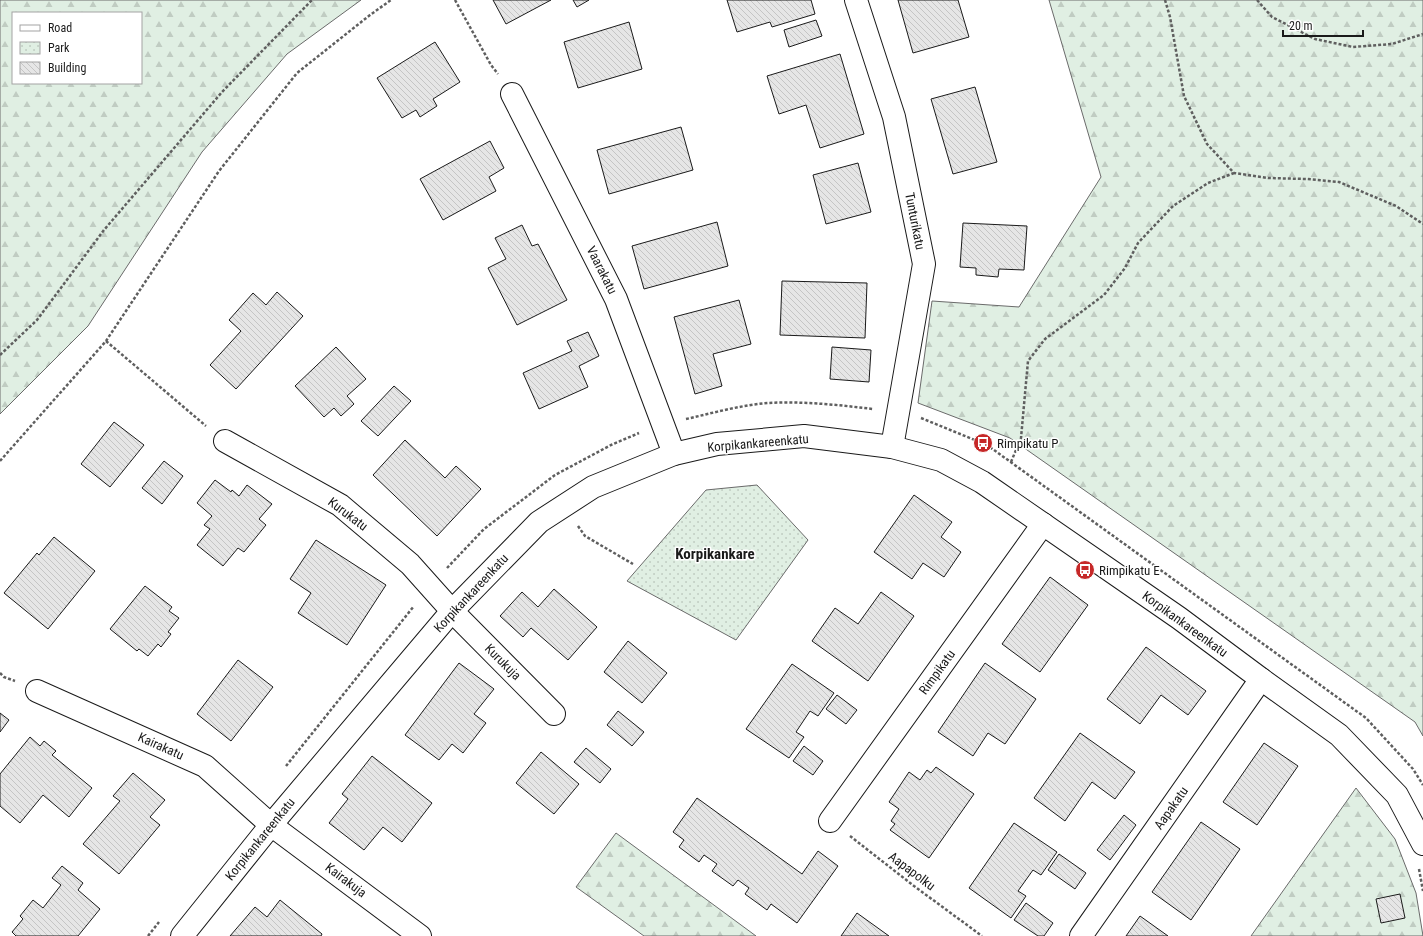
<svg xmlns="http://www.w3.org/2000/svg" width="1423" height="936" font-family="'Roboto Condensed',sans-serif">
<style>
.forest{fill:url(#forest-firs);stroke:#6a6a6a;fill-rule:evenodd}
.park{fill:url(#park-dots);stroke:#6a6a6a}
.building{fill:url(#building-back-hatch);stroke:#1a1a1a}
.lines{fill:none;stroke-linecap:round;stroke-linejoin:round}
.minor-casing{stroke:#1a1a1a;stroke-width:24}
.path{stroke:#5f5f5f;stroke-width:2.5;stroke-dasharray:3 2;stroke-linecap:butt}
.minor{stroke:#fff;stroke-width:22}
.labels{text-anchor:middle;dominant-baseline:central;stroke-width:3;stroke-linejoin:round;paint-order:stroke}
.street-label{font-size:13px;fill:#1a1a1a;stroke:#fff}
.poi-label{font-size:13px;fill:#1a1a1a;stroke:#fff;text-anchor:start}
.quarter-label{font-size:15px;font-weight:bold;fill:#1a1a1a;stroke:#fff}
</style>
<defs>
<pattern id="forest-firs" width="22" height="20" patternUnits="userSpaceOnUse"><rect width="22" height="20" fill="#e0efe3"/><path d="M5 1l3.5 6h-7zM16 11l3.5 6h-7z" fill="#c0ccc2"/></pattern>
<pattern id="park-dots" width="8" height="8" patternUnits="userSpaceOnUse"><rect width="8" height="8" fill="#e0efe3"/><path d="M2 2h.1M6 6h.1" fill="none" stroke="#c0ccc2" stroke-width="1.8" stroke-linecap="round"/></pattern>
<pattern id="building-back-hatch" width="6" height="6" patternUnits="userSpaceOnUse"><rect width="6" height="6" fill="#e6e6e6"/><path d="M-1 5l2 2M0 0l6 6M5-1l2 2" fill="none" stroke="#c5c5c5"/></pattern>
</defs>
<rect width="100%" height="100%" fill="#fff"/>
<g class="forest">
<path d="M0,0H361L287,54L202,152L88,326L0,414ZM13,13H141V83H13Z"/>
<path d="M1049,0H1423V736L1415,722L1010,438L918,403L932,301L1019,307L1101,177Z"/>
<path d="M1356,788L1395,839L1416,893L1423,936H1251Z"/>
<path d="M616,833L756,936H644L576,887Z"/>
</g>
<path class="park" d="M757,485L808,540L736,640L627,581L706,490Z"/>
<g class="building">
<path d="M493,0H551L506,24Z"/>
<path d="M573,0H589L577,7Z"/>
<path d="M727,0H811L815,14L772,27L770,22L737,32Z"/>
<path d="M898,0H958L969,37L913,53Z"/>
<path d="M816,20L822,36L789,47L784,30Z"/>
<path d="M629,22L642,69L578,88L564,42Z"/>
<path d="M435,42L460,82L433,99L437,106L420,117L416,110L402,118L377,78Z"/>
<path d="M840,54L864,134L820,148L806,105L779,114L767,76Z"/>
<path d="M975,87L997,162L953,174L931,99Z"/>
<path d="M681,127L693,170L609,194L597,150Z"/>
<path d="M490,141L504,168L489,177L496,191L443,220L420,179Z"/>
<path d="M858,163L871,212L826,224L813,175Z"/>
<path d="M717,222L728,266L644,289L632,246Z"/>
<path d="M963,223L1027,226L1024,270L999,269L998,277L976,275V268L960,267Z"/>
<path d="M522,225L532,246L538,244L567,300L517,325L488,268L506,259L495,238Z"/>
<path d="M782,281L867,283L865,338L780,335Z"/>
<path d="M277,292L303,316L236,389L210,365L241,331L229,320L253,293L266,305Z"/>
<path d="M739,300L751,344L713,354L722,386L695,394L674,317Z"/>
<path d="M588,332L599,356L579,366L588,387L539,409L523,373L572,351L567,341Z"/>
<path d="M336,347L366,379L347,396L354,404L341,416L334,408L324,417L295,386Z"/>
<path d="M832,347L871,350L869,382L830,379Z"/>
<path d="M394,386L411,401L378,436L361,421Z"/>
<path d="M114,422L144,445L110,487L81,464Z"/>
<path d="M405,440L445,478L456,466L481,489L437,536L373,475Z"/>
<path d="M164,461L183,476L162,504L142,488Z"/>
<path d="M215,480L231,492L232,490L239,496L247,485L272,504L259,519L266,525L244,552L238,548L223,566L197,545L210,529L204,525L212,516L197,503Z"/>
<path d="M914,495L952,522L941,537L961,552L944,577L923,563L912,579L874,552Z"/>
<path d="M54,537L95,571L48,629L4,593L37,553L39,555Z"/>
<path d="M316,540L386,585L347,645L298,613L311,593L290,579Z"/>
<path d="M1050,577L1088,605L1040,672L1002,644Z"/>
<path d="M145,586L172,607L169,611L179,618L168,632L171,634L161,647L158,644L148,656L139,649L137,651L110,629Z"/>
<path d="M554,589L597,627L568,660L531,628L523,637L500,616L522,592L538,607Z"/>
<path d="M881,592L914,616L868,681L812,641L835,608L858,624Z"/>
<path d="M628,641L667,673L642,703L604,672Z"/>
<path d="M1146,647L1206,691L1188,715L1161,695L1140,724L1107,699Z"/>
<path d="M238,660L273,687L231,741L197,714Z"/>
<path d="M459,663L494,689L474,714L486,723L463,753L452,744L439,760L405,735Z"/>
<path d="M985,663L1036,699L1005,744L988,733L973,756L938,732Z"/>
<path d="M792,664L834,693L818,716L810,711L796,732L804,737L789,758L746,729Z"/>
<path d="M837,695L857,710L846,724L826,709Z"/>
<path d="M618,711L644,732L632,746L607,725Z"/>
<path d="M0,713L9,720L0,732Z"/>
<path d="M1080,733L1135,772L1115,799L1092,782L1065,821L1034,798Z"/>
<path d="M30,737L40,746L44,741L56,751L52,755L92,788L69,817L43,795L20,823L0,806V774Z"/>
<path d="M1264,743L1298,766L1257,825L1223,802Z"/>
<path d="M804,746L823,761L813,775L793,761Z"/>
<path d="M586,748L611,769L600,783L574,762Z"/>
<path d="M541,752L579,784L554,814L516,783Z"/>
<path d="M372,756L432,803L402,842L383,827L364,850L329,823L348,799L342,794Z"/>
<path d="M936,767L974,794L929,858L890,830L895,824L891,821L899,809L889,802L909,772L920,780L927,770L931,773Z"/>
<path d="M133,773L165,800L150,817L160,825L119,874L83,844L120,801L113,796Z"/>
<path d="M697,798L802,874L818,851L838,866L797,923L771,904L767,910L745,894L749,888L738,880L733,886L712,871L717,864L704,855L699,862L679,847L684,840L673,832Z"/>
<path d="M1124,815L1136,825L1110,860L1097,850Z"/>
<path d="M1201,822L1240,849L1191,920L1152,892Z"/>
<path d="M1014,823L1057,852L1041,875L1033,870L1018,891L1026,896L1011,918L969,888Z"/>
<path d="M1059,854L1086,873L1075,889L1048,870Z"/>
<path d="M62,866L83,883L78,890L100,909L78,936H16L12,932L23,919L20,916L33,900L43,908L61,885L52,878Z"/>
<path d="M1400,894L1405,918L1381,923L1376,899Z"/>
<path d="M280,900L322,934L321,936H230L255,907L267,917Z"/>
<path d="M1026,903L1053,923L1044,936H1038L1014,920Z"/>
<path d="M857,913L889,936H841Z"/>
<path d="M1140,916L1168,936H1126Z"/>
</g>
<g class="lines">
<defs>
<g id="minor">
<path d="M856,0L894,117L924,264L892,447"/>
<path d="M512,94L616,299L674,454"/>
<path d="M225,441L340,505L410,564L452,611L554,714"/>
<path d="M37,691L205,766L271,825L420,936"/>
<path d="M830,821L1043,524"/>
<path d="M182,936L271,825L452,611L539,522L593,487L674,454L717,444L804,436L892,447L941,460L982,482L1179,618L1261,679L1339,735L1397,795L1423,844"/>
<path d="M1081,936L1261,679"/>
</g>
</defs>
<use href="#minor" class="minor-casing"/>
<g class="path">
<path d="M455,0L491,65L498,74"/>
<path d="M1165,0L1170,17L1184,96L1207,144L1234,173L1268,178L1307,179L1339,182L1396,206L1423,224"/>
<path d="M1257,0L1272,17L1315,39L1353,47L1392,44L1423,34"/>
<path d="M106,341L206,426"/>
<path d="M0,355L37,320L104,230L222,92L312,0"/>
<path d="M921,418L987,445L1366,718L1413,769L1423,785"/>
<path d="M686,419C713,413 741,405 768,403C803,401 839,405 873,409"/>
<path d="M0,461L106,341L219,171L297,73L370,15L391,0"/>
<path d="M1011,462L1021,438L1028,361L1045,339L1104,295L1125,268L1138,243L1173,206L1208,183L1234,173"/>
<path d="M578,526L585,536L633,564"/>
<path d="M447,568L484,529L555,475L611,445L639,433"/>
<path d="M0,673L4,677L15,681"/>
<path d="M286,766L414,606"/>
<path d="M850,836L914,886L982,936"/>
<path d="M1419,869L1423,891"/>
<path d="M148,936L159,922"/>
</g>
<use href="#minor" class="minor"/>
</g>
<defs>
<symbol id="bus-disc" viewBox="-11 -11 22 22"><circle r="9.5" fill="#c62828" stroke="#fff"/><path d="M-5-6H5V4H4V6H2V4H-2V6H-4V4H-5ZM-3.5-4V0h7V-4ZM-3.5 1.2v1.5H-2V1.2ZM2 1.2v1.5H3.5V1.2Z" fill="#fff"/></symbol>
</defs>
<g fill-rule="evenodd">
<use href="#bus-disc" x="972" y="432" width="22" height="22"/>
<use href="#bus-disc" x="1074" y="559" width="22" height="22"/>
</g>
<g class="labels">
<g class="street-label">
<text transform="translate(915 221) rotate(79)">Tunturikatu</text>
<text transform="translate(602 270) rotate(63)">Vaarakatu</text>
<text transform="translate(758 443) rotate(-5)">Korpikankareenkatu</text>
<text transform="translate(348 514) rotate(37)">Kurukatu</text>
<text transform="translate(471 593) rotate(-47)">Korpikankareenkatu</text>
<text transform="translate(1185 624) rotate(36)">Korpikankareenkatu</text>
<text transform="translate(503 662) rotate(45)">Kurukuja</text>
<text transform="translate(937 672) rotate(-54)">Rimpikatu</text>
<text transform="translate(161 746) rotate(24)">Kairakatu</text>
<text transform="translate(1171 808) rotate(-55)">Aapakatu</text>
<text transform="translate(260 839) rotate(-51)">Korpikankareenkatu</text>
<text transform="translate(912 871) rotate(37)">Aapapolku</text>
<text transform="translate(346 880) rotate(37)">Kairakuja</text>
</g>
<g class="poi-label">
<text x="997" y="443">Rimpikatu P</text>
<text x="1099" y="570">Rimpikatu E</text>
</g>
<g class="quarter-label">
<text x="715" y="554">Korpikankare</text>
</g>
</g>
<rect x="12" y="12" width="130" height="72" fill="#ffffff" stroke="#a3a3a3"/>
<rect x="20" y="25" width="20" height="6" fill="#ffffff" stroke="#a3a3a3"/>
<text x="48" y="32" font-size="12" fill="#1a1a1a">Road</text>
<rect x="20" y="42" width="20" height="12" fill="url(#park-dots)" stroke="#a3a3a3"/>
<text x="48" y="52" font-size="12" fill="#1a1a1a">Park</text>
<rect x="20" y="62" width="20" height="12" fill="url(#building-back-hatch)" stroke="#a3a3a3"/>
<text x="48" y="72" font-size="12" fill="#1a1a1a">Building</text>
<path d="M1283 30v6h80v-6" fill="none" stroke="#1a1a1a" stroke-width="2"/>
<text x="1289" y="30" font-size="12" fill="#1a1a1a" stroke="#ffffff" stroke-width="3" paint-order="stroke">20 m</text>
</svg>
